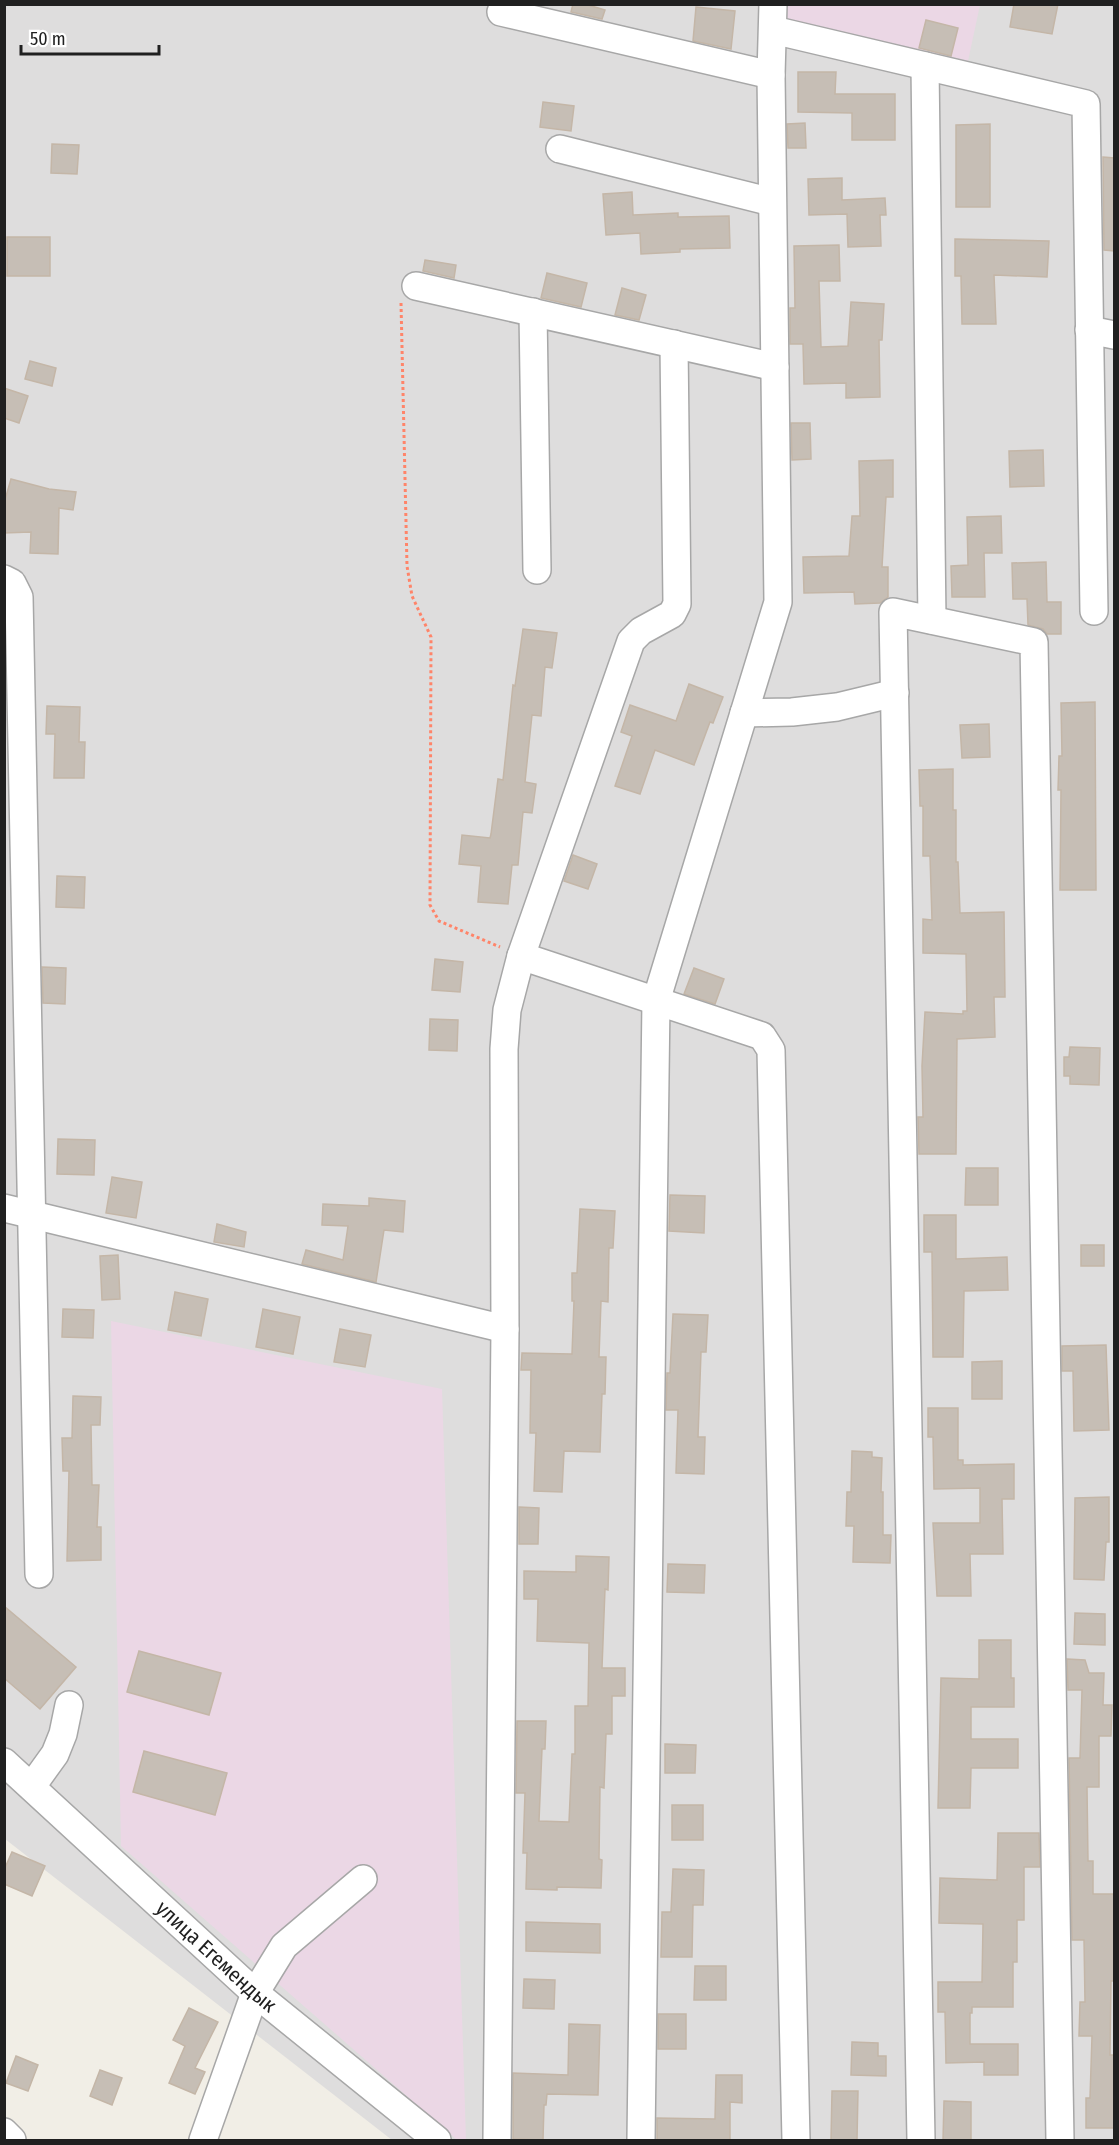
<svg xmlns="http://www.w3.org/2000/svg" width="1119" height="2145" font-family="'Fira Sans Condensed',sans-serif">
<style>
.residential{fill:#dedddd}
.industrial{fill:#ebd7e5}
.building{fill:#c6beb5;stroke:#c4b6a7;stroke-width:1.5}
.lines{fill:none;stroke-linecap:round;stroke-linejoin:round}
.minor-casing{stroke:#a7a7a7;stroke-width:30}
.path{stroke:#ff8469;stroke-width:3;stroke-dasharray:3 3;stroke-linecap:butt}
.minor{stroke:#fff;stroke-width:27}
.labels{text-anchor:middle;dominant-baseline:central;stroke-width:6;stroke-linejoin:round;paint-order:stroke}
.street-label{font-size:21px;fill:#202020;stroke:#fff}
</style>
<rect width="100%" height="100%" fill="#f1eee6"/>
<path class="residential" d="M4,5H1114V2140H392L5,1839Z"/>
<g class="industrial">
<path d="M786,5H980L968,61L786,20Z"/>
<path d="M111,1321L442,1389L466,2140H457L121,1846Z"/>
</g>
<g class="building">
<path d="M573,4H585L605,10L602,19L571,12Z"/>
<path d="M1014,4H1058L1052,34L1010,27Z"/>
<path d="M696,7L735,11L731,49L693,41Z"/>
<path d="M926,20L958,28L951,56L919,48Z"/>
<path d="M798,72H836L835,94H895V140H852V113L798,112Z"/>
<path d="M543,102L574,106L571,131L540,127Z"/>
<path d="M805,123L806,148H788L787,124Z"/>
<path d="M990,124V207H956V125Z"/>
<path d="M52,144L79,145L77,174L51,173Z"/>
<path d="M1103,157L1114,158V251L1104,250Z"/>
<path d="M842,178V200L885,198L886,215H880L881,246L848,247L847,214L809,215L808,179Z"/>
<path d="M632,192L633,215L678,213V217L729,216L730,248L680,249V252L641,254L640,233L606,235L603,194Z"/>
<rect x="7" y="237" width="43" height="39"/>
<path d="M955,239L1049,241L1047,277L994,275L996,324H962L961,276H955Z"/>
<path d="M839,245L840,281H819L821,347L848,346L851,302L884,304L882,340H879L880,397L846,398V383L804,384L803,344H790V308H795L794,246Z"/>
<path d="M425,260L456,265L454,278L423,271Z"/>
<path d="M547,273L587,283L581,307L541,298Z"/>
<path d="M622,288L646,295L639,320L615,315Z"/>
<path d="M30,361L56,368L52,386L25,379Z"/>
<path d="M4,388L28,396L19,423L4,418Z"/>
<path d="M791,423H810L811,459L792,460Z"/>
<path d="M1043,450L1044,486L1010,487L1009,451Z"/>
<path d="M893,460V497H886L882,567H888V597L880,603L855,604L854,592L804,593L803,557L849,556L852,516H860L859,461Z"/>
<path d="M11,479L49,489L76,492L73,510L59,508L58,554L30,553L31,532L4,533V503Z"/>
<path d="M1001,516L1002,553H984L985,597H952L951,566L968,565L967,517Z"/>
<path d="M1046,562L1047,602H1061V634H1047L1043,629L1028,625L1027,599H1013L1012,563Z"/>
<path d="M523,629L557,633L552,668L545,667L541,716L532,715L525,782L536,784L532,813L523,812L518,865H512L508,904L478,902L481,866L459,864L462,835L490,838L491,834L498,779L503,780L513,685L515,686Z"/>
<path d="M689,684L723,697L713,723L710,722L694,765L655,750L640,794L615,786L632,736L621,732L630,705L676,721Z"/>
<path d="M1095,702L1096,890H1060L1061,790H1058L1059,756H1062L1061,703Z"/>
<path d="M47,706L80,707L79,742H85L84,778H54L55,734H46Z"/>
<path d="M989,724L990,757L962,758L960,725Z"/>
<path d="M953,769V810H956V862H958L960,913L1004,912L1005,997H994L995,1037L957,1039L956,1154H919L918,1117H923L922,1066L925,1012L963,1014V1011H967L966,954L923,953V919L932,920L930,856H923V806H920L919,770Z"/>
<path d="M573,855L597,864L588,889L564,881Z"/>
<path d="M57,876L85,877L84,908L56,907Z"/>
<path d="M435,959L463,962L460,992L432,990Z"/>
<path d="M42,967L66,968L65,1004L43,1003Z"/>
<path d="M694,968L724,979L715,1004L684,994Z"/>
<path d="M430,1019L458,1020L457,1051L429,1050Z"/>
<path d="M1070,1047L1100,1048L1099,1085L1070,1084V1076H1064V1057H1069Z"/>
<path d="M58,1139L95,1140L94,1175L57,1174Z"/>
<path d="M966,1168H998V1205H965Z"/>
<path d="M112,1177L142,1182L136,1218L106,1213Z"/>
<path d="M670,1195L705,1196L704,1233L669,1231Z"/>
<path d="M369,1198L405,1201L403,1232L384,1230L376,1282L302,1264L306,1250L343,1260L348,1226L322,1225L323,1204L369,1206Z"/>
<path d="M580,1209L615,1211L613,1248H609L608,1302L601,1301L599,1357H606L605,1394H602L600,1452L564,1451L562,1492L534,1491L536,1433H530L531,1370H521L522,1353L572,1354L574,1301H572V1273H577Z"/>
<path d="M924,1215H956V1259L1007,1257L1008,1290L964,1291L963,1357H933L932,1252H924Z"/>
<path d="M217,1224L246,1232L244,1247L214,1242Z"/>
<rect x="1081" y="1245" width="23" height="21"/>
<path d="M118,1255L120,1299L102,1300L100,1256Z"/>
<path d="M175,1292L208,1299L201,1336L168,1330Z"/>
<path d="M63,1309L94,1310L93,1338L62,1337Z"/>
<path d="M263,1309L300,1317L293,1354L256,1347Z"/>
<path d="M673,1314L708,1315L706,1352H701L698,1437H705L704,1474L676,1473L678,1410H666L667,1373H670Z"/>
<path d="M340,1329L371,1335L365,1367L334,1362Z"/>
<path d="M1106,1345L1109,1430L1074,1431L1073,1371H1062V1346Z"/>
<path d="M1002,1361V1399H972V1362Z"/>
<path d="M73,1396L101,1397L100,1425H91L92,1485H99L97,1527H101V1560L67,1561L69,1471H63L62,1438H72Z"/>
<path d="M928,1408H958V1460H963V1465L1014,1464V1499H1002L1003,1554H970L971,1596H937L933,1523H980V1488L934,1489L933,1437H928Z"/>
<path d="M852,1451L872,1452V1457L882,1458L881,1492H883V1535H891L890,1563L853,1562L854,1526H846L847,1492H851Z"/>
<path d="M1109,1497V1542H1106L1104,1580L1074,1579L1075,1498Z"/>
<path d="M519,1507L539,1508L538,1544H519Z"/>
<path d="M576,1556L609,1557L608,1590L605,1589L602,1668H625V1696H612V1734H606L604,1788L600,1787L599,1859L602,1860L601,1888L557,1887V1890L526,1889L527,1853H523L525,1793H516L517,1721H546L545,1749H542L539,1821L569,1822L572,1754H575V1706H588L589,1643L537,1641L538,1599H524V1571L576,1572Z"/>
<path d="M668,1564L705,1565L704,1593L667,1592Z"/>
<path d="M4,1606L76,1667L40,1709L4,1678Z"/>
<path d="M1075,1613L1105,1614V1645L1074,1644Z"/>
<path d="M979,1640H1011V1678H1014V1707H971V1739H1018V1768H971L970,1808H938L941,1678L979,1679Z"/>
<path d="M139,1651L221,1673L209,1715L127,1692Z"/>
<path d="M1067,1659L1085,1660L1089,1673H1104L1103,1705H1112L1111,1736H1099V1787H1087L1088,1861H1093V1894H1114V1981H1111L1110,2055H1114V2128H1086V2098H1090L1092,2036H1079L1080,2002H1085L1084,1940H1072L1069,1758H1080L1082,1690H1068Z"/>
<path d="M665,1744L696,1745L695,1773H665Z"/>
<path d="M144,1751L227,1773L215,1815L133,1792Z"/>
<rect x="672" y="1805" width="31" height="35"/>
<path d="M998,1833H1039L1040,1867H1024V1920H1017V1962H1013V2007H972V2013H970V2044H1018V2075H984V2062L946,2063L945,2012H938V1982H982L983,1924L939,1923L940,1878L997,1880Z"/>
<path d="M12,1852L45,1866L32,1896L4,1884V1870Z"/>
<path d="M673,1869L704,1870L703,1905H693L692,1957H661L662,1912H671Z"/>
<path d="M526,1922L600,1924V1953L526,1951Z"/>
<path d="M695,1966H726V2000H694Z"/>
<path d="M524,1979L555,1980L554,2009L523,2008Z"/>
<path d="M189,2008L218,2022L195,2068L205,2072L195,2094L169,2083L185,2046L173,2040Z"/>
<rect x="658" y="2014" width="28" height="35"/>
<path d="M569,2024L600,2025L598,2095L547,2094L546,2105H544L543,2140L513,2139V2073L568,2075Z"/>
<path d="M852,2042L878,2043V2056H886V2076L851,2075Z"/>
<path d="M16,2056L38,2065L28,2091L6,2083Z"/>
<path d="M100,2070L122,2078L112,2105L90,2096Z"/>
<path d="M716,2075H742V2103L730,2102V2140H657V2118L715,2119Z"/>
<path d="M832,2091H858L857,2140H831Z"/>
<path d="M944,2101L971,2102V2140H943Z"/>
</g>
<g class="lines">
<defs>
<g id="minor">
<path d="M501,12L771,75"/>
<path d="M773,30L1086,104L1094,611"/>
<path d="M925,66L932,620"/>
<path d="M560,149L772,202"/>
<path d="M416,286L775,367"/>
<path d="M533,312L537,570"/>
<path d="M1089,330L1114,335"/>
<path d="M4,579L12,583L19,597L39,1574"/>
<path d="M744,713L792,712L837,707L895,693"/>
<path d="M521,956L762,1036L771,1050L796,2140"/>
<path d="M4,1208L505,1329"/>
<path id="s1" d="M4,1762L255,1993L437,2140"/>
<path d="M32,1786L55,1754L63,1734L69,1705"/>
<path d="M4,2132L12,2140"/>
<path d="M203,2140L255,1993L284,1946L363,1879"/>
<path d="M497,2140L505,1329L504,1049L507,1010L521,956L631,641L641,631L672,614L677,604L674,344"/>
<path d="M641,2140L656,1001L778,602L771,75L773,4"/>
<path d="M921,2140L893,612L1034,642L1060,2140"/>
</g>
</defs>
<use href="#minor" class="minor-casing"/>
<path class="path" d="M401,303L407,566L412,596L431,637L430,905L439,921L500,947"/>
<use href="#minor" class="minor"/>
</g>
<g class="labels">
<g class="street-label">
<text stroke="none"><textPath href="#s1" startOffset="288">улица Егемендык</textPath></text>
</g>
</g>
<rect width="1119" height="2145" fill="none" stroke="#202020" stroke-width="12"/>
<path d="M21 45v9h138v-9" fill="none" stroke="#202020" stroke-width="3"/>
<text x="30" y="45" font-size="18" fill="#202020" stroke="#ffffff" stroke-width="4.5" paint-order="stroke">50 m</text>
</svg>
